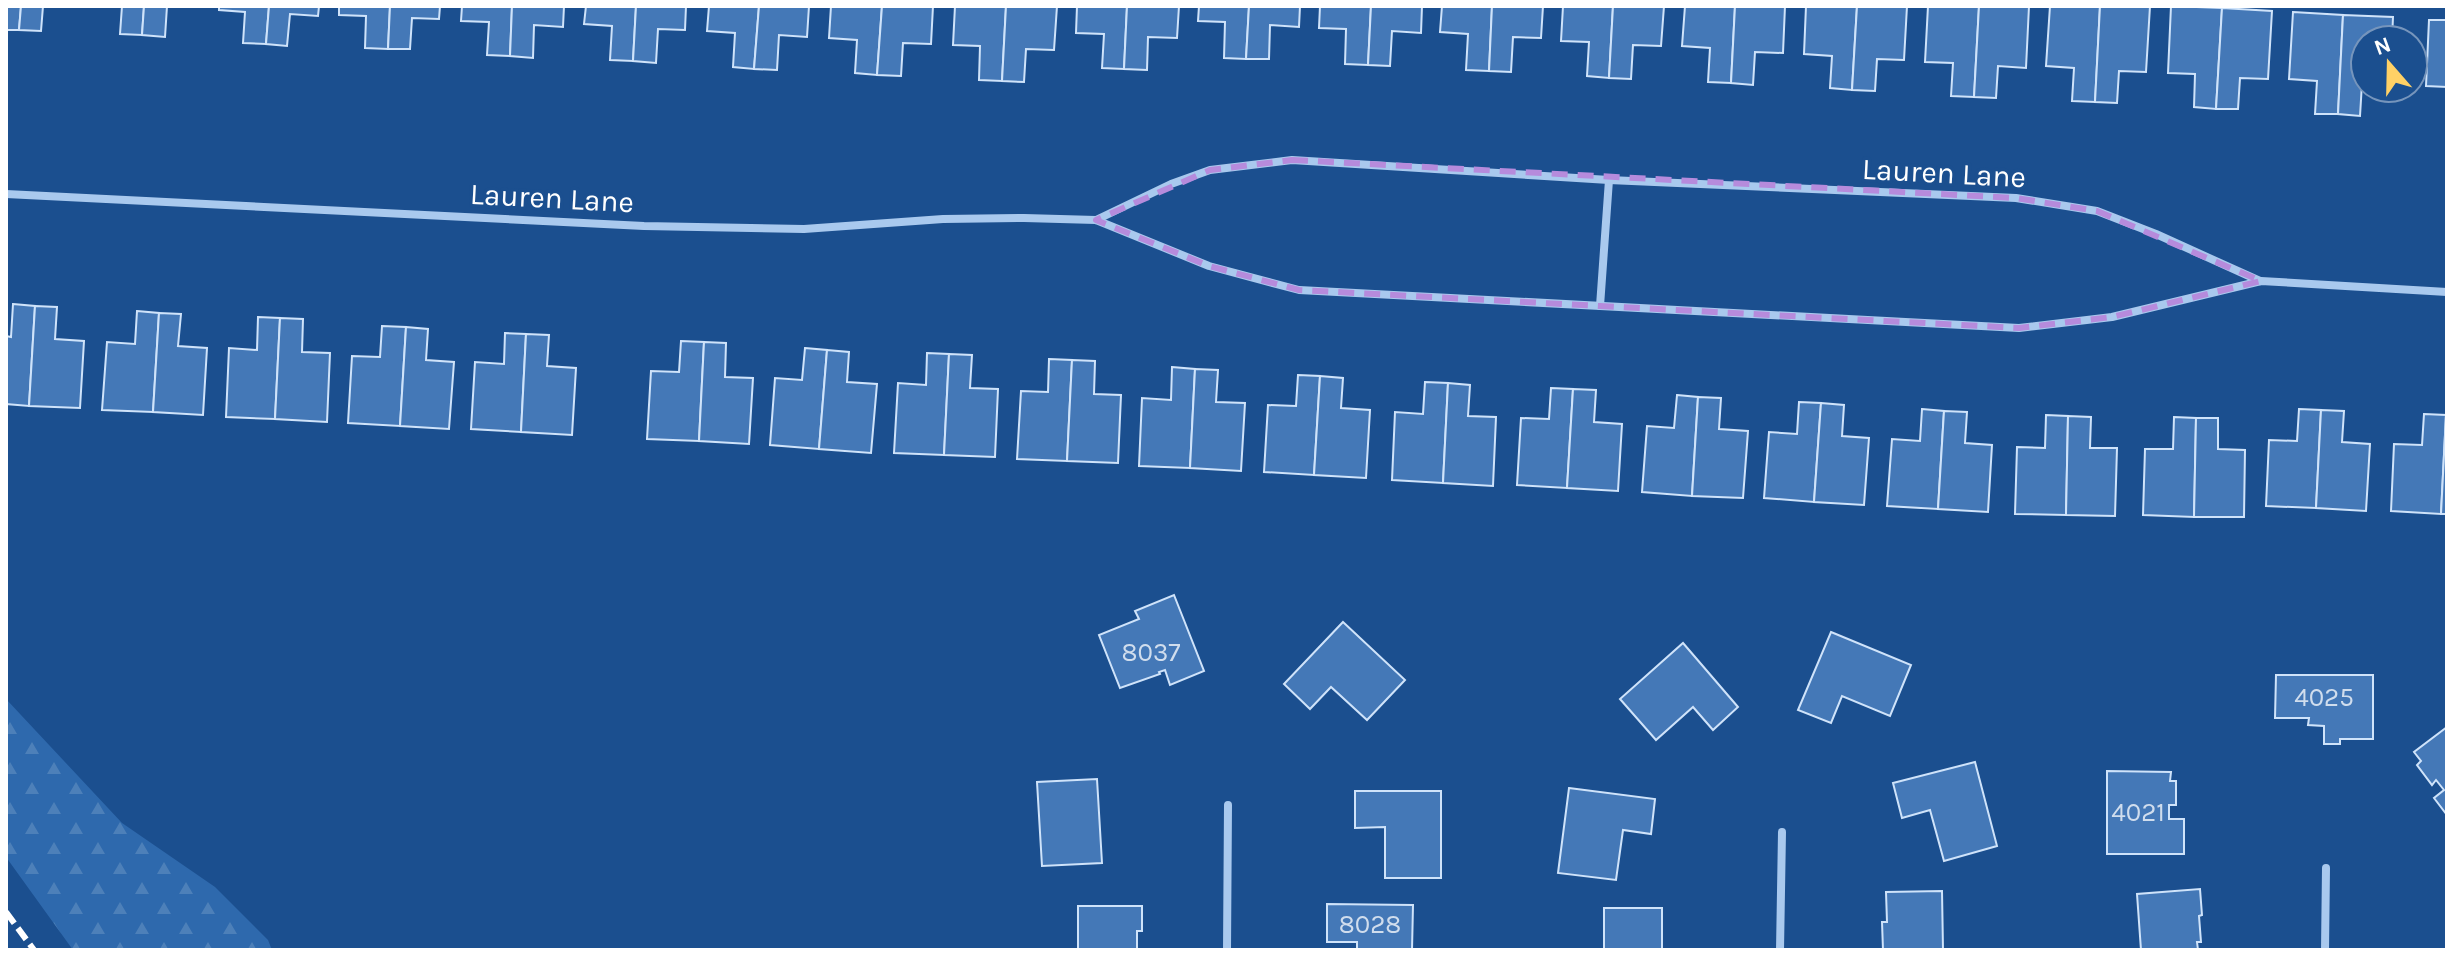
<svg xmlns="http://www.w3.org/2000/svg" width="2453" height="956" font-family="Karla,sans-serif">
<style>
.forest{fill:url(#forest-firs)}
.building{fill:#4478b7;stroke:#cfe3fa;stroke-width:2}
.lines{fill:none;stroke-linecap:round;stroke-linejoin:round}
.minor{stroke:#a9c9ee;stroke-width:8}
.rail{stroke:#fff;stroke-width:6;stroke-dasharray:14 6;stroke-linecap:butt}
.marked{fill:none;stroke:#b68bdc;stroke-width:6;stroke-dasharray:16 10;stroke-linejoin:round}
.labels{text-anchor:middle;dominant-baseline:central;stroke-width:7;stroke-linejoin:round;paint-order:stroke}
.number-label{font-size:26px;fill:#d0dded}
.street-label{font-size:30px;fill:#fff;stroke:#1b4f8f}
</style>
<defs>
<pattern id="forest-firs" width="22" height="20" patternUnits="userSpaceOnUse" patternTransform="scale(2)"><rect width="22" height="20" fill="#2e69ad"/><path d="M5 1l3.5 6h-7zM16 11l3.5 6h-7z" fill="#4d80b9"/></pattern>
</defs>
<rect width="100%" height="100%" fill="#1b4f8f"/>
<path class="forest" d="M6,699L122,823L215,887L268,940L272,950H73L6,857Z"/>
<g class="building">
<path d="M6,6H21L19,30H6Z"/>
<path d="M21,6H43L41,31L19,30Z"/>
<path d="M122,6H144L142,35L120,34Z"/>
<path d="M144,6H167L165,37L142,35Z"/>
<path d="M219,6H269L266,44L243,43L245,12L219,10Z"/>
<path d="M269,6H319L318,16L290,14L287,46L266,44Z"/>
<path d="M339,6H390L388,49L365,48L366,16L339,15Z"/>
<path d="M390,6H440L439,19L412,18L410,49H388Z"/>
<path d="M462,6H512L510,56L487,55L489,22L461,21Z"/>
<path d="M512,6H564L563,27L534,25L533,58L510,56Z"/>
<path d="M586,6H636L633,61L610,60L612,26L584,24Z"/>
<path d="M636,6H686L685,30L658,29L656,63L633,61Z"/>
<path d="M709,6H759L754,69L733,67L735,33L707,31Z"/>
<path d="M759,6H809L807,37L779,35L777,70L754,69Z"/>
<path d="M831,6H882L877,75L855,73L857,40L829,38Z"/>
<path d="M882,6H933L931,44L903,43L901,76L877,75Z"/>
<path d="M955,6H1006L1002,81L979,80L980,46L953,45Z"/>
<path d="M1006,6H1057L1054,50L1026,49L1024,82L1002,81Z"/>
<path d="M1077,6H1127L1124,69L1102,68L1104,34L1076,33Z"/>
<path d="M1127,6H1179L1177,38L1148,37L1147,70L1124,69Z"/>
<path d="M1199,6H1249L1246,59L1224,58L1225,22L1198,21Z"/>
<path d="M1249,6H1300L1299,27L1270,25L1269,59H1246Z"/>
<path d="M1320,6H1371L1368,65L1345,64L1346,29L1319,28Z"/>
<path d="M1371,6H1422L1421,33L1392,31L1390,66L1368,65Z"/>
<path d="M1442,6H1492L1489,71L1466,70L1468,34L1440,32Z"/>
<path d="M1492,6H1543L1541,38L1513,37L1511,72L1489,71Z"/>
<path d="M1563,6H1613L1609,78L1587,76L1589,42L1561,41Z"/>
<path d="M1613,6H1664L1661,46L1633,45L1631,79L1609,78Z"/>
<path d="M1685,6H1735L1731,83L1708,82L1710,48L1682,46Z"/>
<path d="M1735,6H1785L1783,53L1755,52L1753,85L1731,83Z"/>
<path d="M1806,6H1857L1852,90L1830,88L1832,56L1804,54Z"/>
<path d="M1857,6H1907L1904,60L1877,59L1875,91L1852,90Z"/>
<path d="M1928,6H1979L1974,97L1951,96L1953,63L1925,62Z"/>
<path d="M1979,6H2029L2026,68L1998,66L1996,98L1974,97Z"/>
<path d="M2050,6H2100L2095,102L2072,101L2074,68L2046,66Z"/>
<path d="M2100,6H2150L2146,72L2119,71L2117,103L2095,102Z"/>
<path d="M2171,6L2222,8L2216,109L2194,107L2195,74L2168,73Z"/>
<path d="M2222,8L2272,11L2268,79L2240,78L2238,109H2216Z"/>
<path d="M2293,12L2343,15L2338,114H2315L2317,81L2289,79Z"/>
<path d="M2343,15L2393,17L2392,40H2365V84L2362,83L2360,116L2338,114Z"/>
<path d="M2429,20H2447V87L2426,86Z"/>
<path d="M13,304L35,306L29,406L6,404V336L11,337Z"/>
<path d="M35,306L57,307L55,339L84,341L80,408L29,406Z"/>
<path d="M137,311L159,313L153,412L102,410L107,342L135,344Z"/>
<path d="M159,313L181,314L178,346L207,348L203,415L153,412Z"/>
<path d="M258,317L280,318L275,419L226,417L229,348L257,350Z"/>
<path d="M280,318L303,319L302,352L330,353L327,422L275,419Z"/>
<path d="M382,326L406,327L400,426L348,423L352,356L380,357Z"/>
<path d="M406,327L428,329L426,360L454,362L449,429L400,426Z"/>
<path d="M505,333L526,334L521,432L471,429L475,362L504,364Z"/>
<path d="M526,334L549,335L547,366L576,368L572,435L521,432Z"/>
<path d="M681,341L704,342L699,441L647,439L651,371L679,372Z"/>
<path d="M704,342L726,343L725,377L753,378L749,444L699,441Z"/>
<path d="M805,348L827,350L819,449L770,445L775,378L802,380Z"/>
<path d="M827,350L849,352L847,382L877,384L871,453L819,449Z"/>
<path d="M927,353L949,354L944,455L894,453L898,383L926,385Z"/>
<path d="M949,354L972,355L970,388L998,389L995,457L944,455Z"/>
<path d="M1049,359L1072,360L1067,461L1017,459L1021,391L1048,392Z"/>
<path d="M1072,360L1095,361L1094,394L1121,395L1118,463L1067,461Z"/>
<path d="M1172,367L1195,369L1190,468L1139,466L1142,398L1171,400Z"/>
<path d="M1195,369L1218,370L1216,402L1245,403L1241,471L1190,468Z"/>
<path d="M1298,375L1320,376L1314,475L1264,472L1268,405L1296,406Z"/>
<path d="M1320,376L1343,378L1341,408L1370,410L1366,478L1314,475Z"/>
<path d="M1425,382L1448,383L1443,483L1392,480L1395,412L1423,414Z"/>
<path d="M1448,383L1470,385L1468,416L1496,417L1493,486L1443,483Z"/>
<path d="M1551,388L1573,389L1567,488L1517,485L1521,418L1549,419Z"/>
<path d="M1573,389L1596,390L1594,422L1622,424L1618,491L1567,488Z"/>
<path d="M1677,395L1698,397L1692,496L1642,492L1647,426L1674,428Z"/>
<path d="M1698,397L1721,398L1719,429L1748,431L1743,498L1692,496Z"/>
<path d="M1799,402L1821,403L1814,502L1764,498L1769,432L1797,434Z"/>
<path d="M1821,403L1844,405L1842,436L1869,438L1864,505L1814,502Z"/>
<path d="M1922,409L1944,411L1938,509L1887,506L1892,439L1920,441Z"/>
<path d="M2299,409L2321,410L2316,508L2266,506L2269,440L2297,441Z"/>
<path d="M2321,410L2344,411L2342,442L2370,444L2366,511L2316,508Z"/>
<path d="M1944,411L1967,412L1965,443L1992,445L1988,512L1938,509Z"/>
<path d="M2424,414L2446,415L2441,514L2391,511L2394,444L2422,445Z"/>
<path d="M2046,415L2068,416L2066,515L2015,514L2017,447L2045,448Z"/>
<path d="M2446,415H2447V514H2441Z"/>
<path d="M2068,416L2091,417L2090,448H2117L2115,516L2066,515Z"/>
<path d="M2174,417L2196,418L2194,517L2143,515L2145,449H2173Z"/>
<path d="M2196,418H2218V449L2245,450L2244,517H2194Z"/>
<path d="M1174,595L1204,671L1170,685L1165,670L1159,672L1160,674L1120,688L1099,635L1139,619L1135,611Z"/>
<path d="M1343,622L1405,680L1367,720L1331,687L1310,709L1284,684Z"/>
<path d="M1831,632L1911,665L1890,716L1842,696L1831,723L1798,710Z"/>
<path d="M1683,643L1738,707L1713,730L1693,707L1656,740L1620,699Z"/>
<path d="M2276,675H2373V739H2340V744H2324V726L2308,725L2309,718H2275Z"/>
<path d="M2447,727V815L2434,798L2444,790L2436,780L2432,785L2417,765L2421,761L2414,752Z"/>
<path d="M1975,762L1997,846L1944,861L1930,810L1902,818L1893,783Z"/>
<path d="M2107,771L2171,772L2170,781H2176V805H2169V819H2184V854H2107Z"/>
<path d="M1097,779L1102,863L1042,866L1037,782Z"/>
<path d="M1569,788L1655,799L1651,834L1623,830L1616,880L1558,873Z"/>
<path d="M1355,791H1441V878H1385V827L1355,828Z"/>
<path d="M2200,889L2202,915L2199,916L2201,942H2197L2198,950H2141L2137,894Z"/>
<path d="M1942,891L1943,950H1883L1882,922H1887L1886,892Z"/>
<path d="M1327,904L1413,905L1412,950H1357V942H1327Z"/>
<path d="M1078,906H1142V931H1137V950H1078Z"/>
<rect x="1604" y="908" width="58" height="42"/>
</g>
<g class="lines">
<g class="minor">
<path d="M6,194L644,226L804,229L943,219L1024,218L1096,220L1209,266L1299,290L2019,328L2112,317L2261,281L2447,292"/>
<path d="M1096,220L1171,184L1210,170L1292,160L1609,180L2016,198L2097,211L2156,234L2260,281"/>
<path d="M1600,306L1609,180"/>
<path d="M1227,950L1228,805"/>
<path d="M1780,950L1782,832"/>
<path d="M2325,950L2326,868"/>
</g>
<path class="rail" d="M6,912L34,950"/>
</g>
<path class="marked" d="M1292,160L2016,198L2097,211L2261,281L2112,317L2019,328L1600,306L1299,290L1209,266L1096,220L1210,170Z"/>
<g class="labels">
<g class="number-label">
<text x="1151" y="652">8037</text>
<text x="2324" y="697">4025</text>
<text x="2138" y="812">4021</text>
<text x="1370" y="924">8028</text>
</g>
<g class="street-label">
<text transform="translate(1944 173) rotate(3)">Lauren Lane</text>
<text transform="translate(552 198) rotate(3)">Lauren Lane</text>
</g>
</g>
<rect width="2453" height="956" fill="none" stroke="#ffffff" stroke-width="16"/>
<g transform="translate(2389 64) rotate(340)"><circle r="38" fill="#1b4f8f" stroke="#7695bc" stroke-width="2"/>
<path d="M0-6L14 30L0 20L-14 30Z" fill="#ffd166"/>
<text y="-12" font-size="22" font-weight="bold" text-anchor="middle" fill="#ffffff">N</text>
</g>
</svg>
